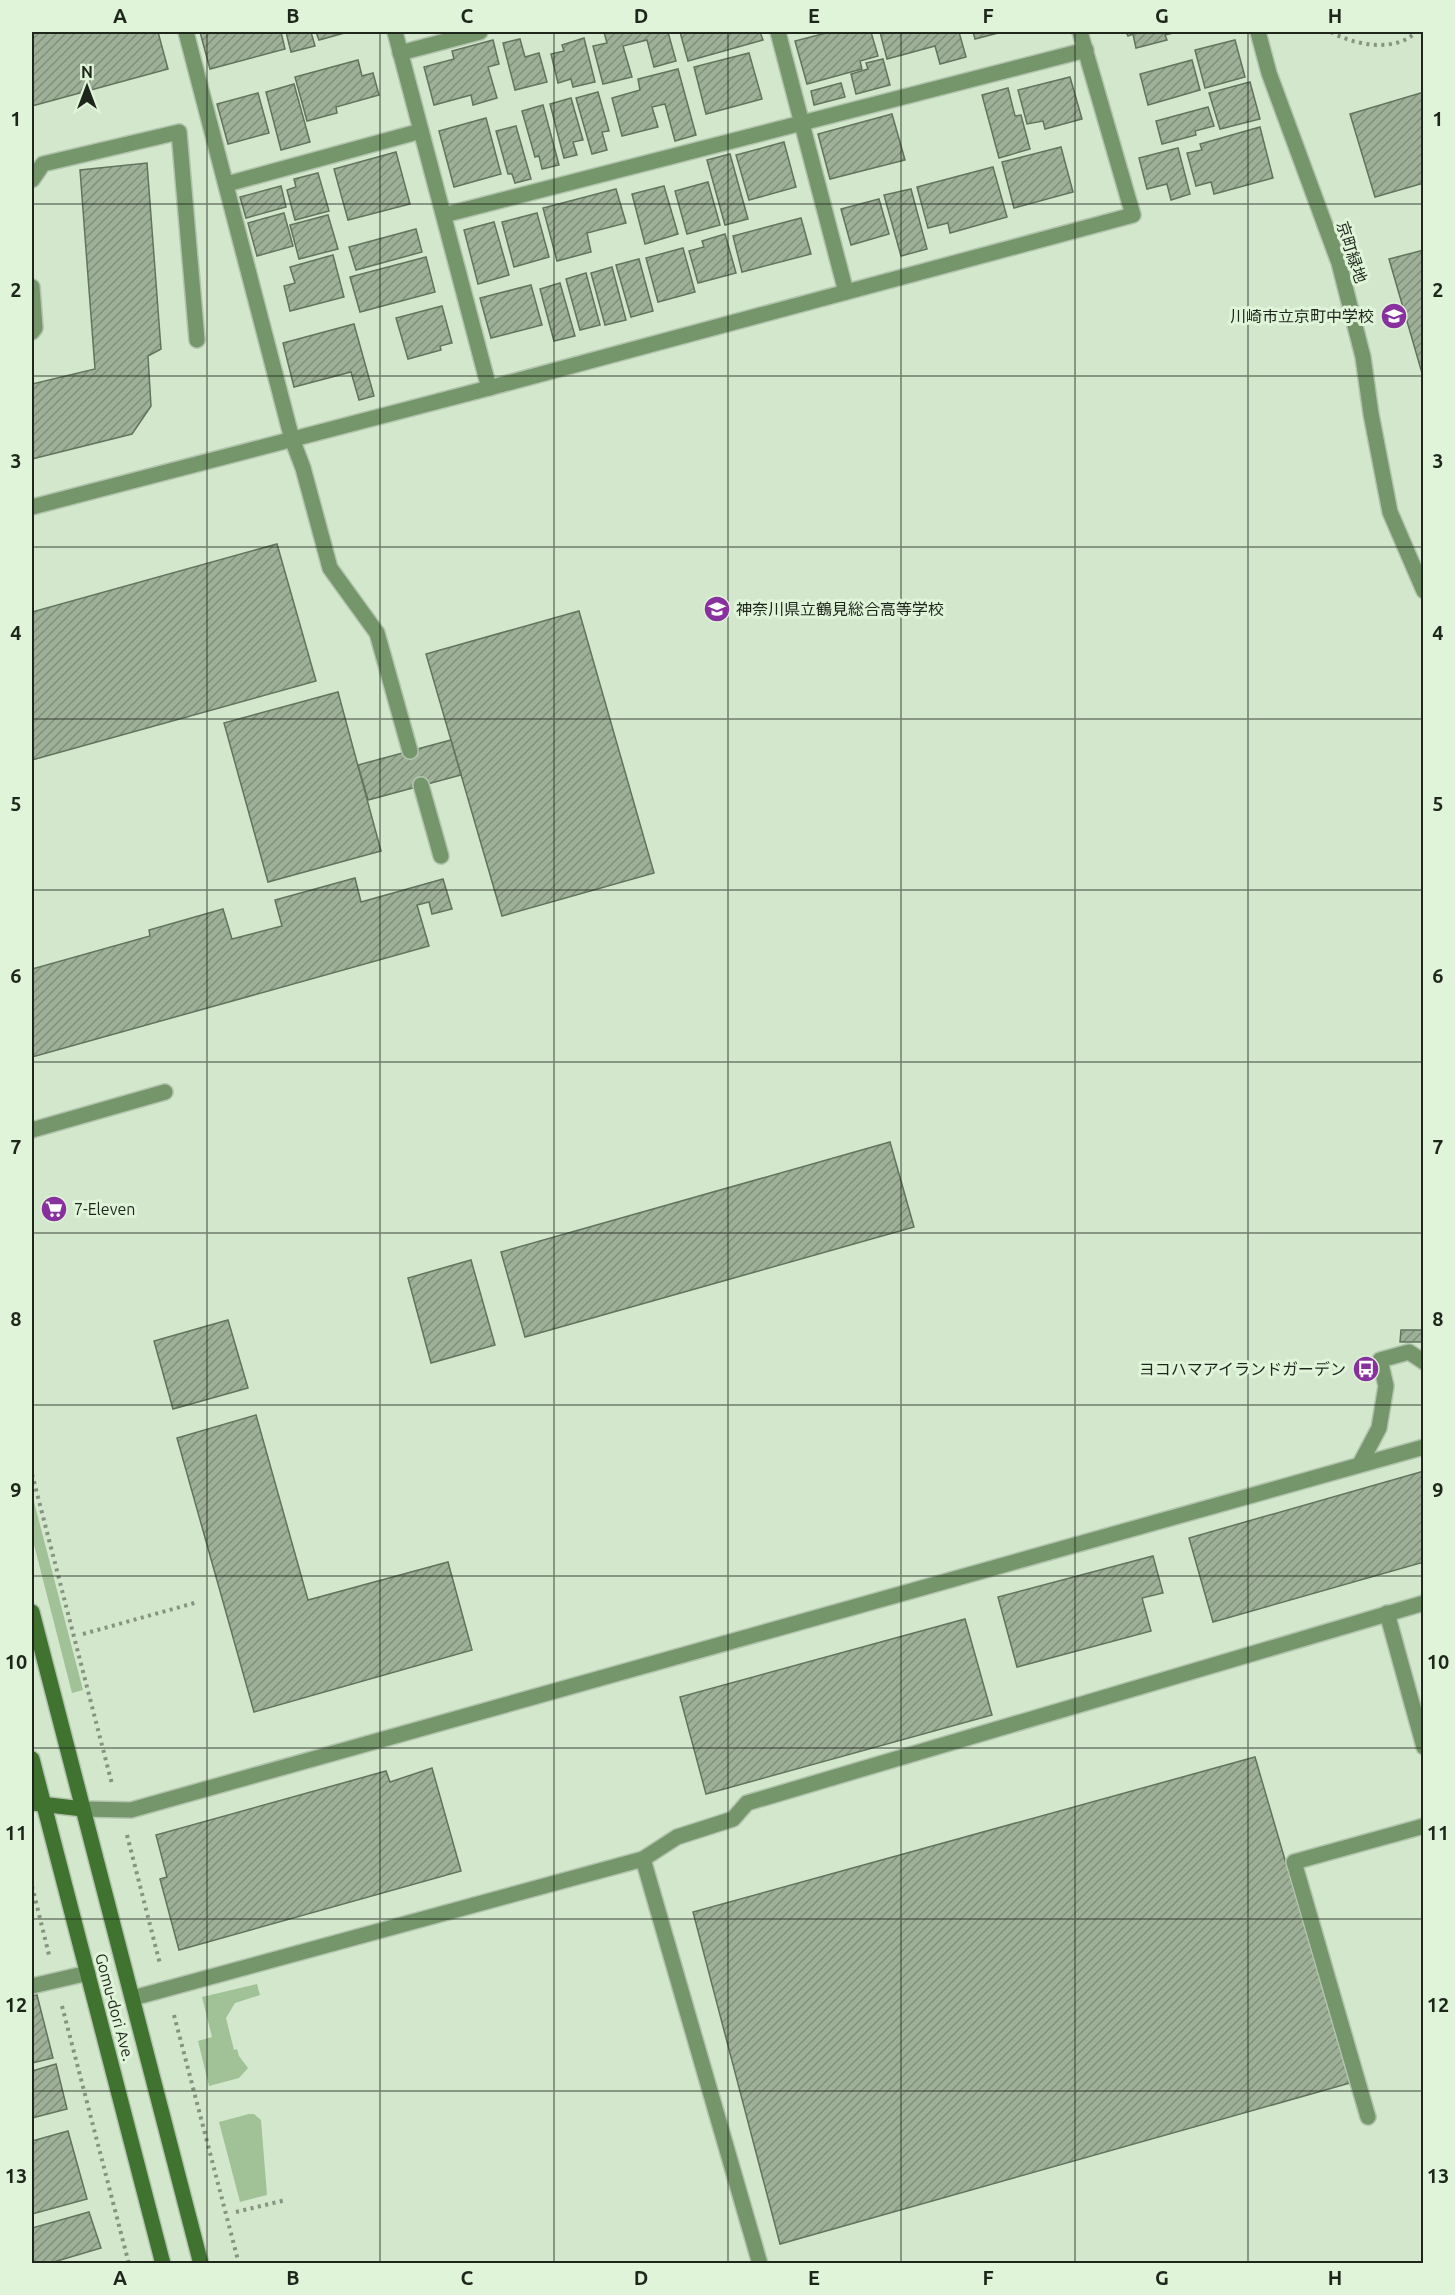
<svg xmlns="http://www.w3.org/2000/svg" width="1455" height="2295" font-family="Ubuntu,'Noto Sans JP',sans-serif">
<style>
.green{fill:#a1c197}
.building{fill:url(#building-hatch);stroke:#62745d;stroke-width:1.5}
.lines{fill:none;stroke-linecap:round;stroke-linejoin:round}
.lane-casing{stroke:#b2c4ad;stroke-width:18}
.street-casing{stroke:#b2c4ad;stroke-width:18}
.secondary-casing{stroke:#b2c4ad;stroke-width:18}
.path{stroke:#859380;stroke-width:4;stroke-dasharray:3 4.5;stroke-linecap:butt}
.lane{stroke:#75966b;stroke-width:15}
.street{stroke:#75966b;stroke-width:15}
.secondary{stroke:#407230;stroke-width:15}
.grid{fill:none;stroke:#1e261c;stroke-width:1.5;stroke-opacity:0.55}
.labels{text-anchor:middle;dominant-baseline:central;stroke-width:6;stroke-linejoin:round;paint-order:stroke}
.street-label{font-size:16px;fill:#1e261c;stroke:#e0f4da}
.poi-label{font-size:16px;fill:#1e261c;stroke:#e0f4da;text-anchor:end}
.neatline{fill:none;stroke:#1e261c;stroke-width:2}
.grid-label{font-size:20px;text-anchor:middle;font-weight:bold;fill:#1e261c}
</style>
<defs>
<pattern id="building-hatch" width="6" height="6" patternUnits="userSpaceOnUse" patternTransform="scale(1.5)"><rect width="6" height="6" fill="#9eb198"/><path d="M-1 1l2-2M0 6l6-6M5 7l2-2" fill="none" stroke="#80907b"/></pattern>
</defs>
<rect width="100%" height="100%" fill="#d3e7cd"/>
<g class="green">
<path d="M32,1494L83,1690L72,1693L32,1537Z"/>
<path d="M257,1984L260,1995L235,2003L226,2018L234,2050L237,2049L239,2056L248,2068L239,2078L209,2086L198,2041L212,2037L202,1997Z"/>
<path d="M249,2114H254L261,2120L267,2195L240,2202L219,2122Z"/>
</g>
<g class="building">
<path d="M32,32H158L168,69L32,106Z"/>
<path d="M200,32H281L285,49L210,69Z"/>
<path d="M286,32H311L315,46L291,52Z"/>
<path d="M316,32H348L319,40Z"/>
<path d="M604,32H668L676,61L654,67L647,40L623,46L632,77L603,84L593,46L607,43Z"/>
<path d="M680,32H760L763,40L688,61Z"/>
<path d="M830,32H871L878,56L860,61L862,69L807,84L795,41Z"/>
<path d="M880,32H959L966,57L940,64L935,46L887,59Z"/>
<path d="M973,32H1002L975,39Z"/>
<path d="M1126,32H1177L1165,35L1167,40L1136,48L1133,34L1128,36Z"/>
<path d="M584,38L595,82L573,87L571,79L558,83L551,54L564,51L562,45Z"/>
<path d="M520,39L525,57L539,53L547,82L515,90L503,43Z"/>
<path d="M493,40L499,64L488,67L497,98L473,105L471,95L434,105L424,67L454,59L452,51Z"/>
<path d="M1235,40L1245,77L1205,88L1195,50Z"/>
<path d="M749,53L762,99L706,114L694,67Z"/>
<path d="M883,59L890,85L856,94L851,74L868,69L866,63Z"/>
<path d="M358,60L362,76L373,73L379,95L336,107L337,113L307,121L295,77Z"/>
<path d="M1192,60L1200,90L1148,105L1140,74Z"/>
<path d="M678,69L696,135L675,141L665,104L652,107L658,127L622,136L612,98L640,90L638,79Z"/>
<path d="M1070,77L1082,119L1045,129L1043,121L1027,124L1018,90Z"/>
<path d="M1250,82L1260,119L1220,129L1209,93Z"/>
<path d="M841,83L845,97L814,105L811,91Z"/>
<path d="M294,84L310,142L281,150L266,92Z"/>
<path d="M1008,88L1015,116L1021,115L1030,149L999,158L982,95Z"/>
<path d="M598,92L609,131L602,132L607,150L592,154L576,98Z"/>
<path d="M1424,92V183L1375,197L1350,114Z"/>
<path d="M258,93L269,133L228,144L217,104Z"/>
<path d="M571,98L583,140L573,142L577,155L564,158L550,104Z"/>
<path d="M543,105L559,165L542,169L539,156L535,157L522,111Z"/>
<path d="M1208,107L1214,126L1195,131L1196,135L1162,144L1156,121Z"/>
<path d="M892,114L905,160L830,179L818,134Z"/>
<path d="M486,118L501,174L454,187L439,131Z"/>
<path d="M516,126L531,179L515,183L512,174H508L496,131Z"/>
<path d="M1260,127L1273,178L1214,194L1211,182L1196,186L1187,153L1202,150L1200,144Z"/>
<path d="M784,142L796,187L749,200L736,155Z"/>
<path d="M1061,147L1073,192L1014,208L1002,162Z"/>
<path d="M1178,148L1190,194L1171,200L1167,184L1147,189L1139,158Z"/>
<path d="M396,152L410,204L348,220L334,169Z"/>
<path d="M730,154L748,219L725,225L707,160Z"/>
<path d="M147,163L161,349L148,356L151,406L132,434L32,459V384L95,369L80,170Z"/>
<path d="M993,167L1007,217L950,233L948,223L928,228L917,187Z"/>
<path d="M318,173L329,211L295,220L287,190L296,187L294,179Z"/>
<path d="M708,182L720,225L687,234L675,191Z"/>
<path d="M281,186L286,207L246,218L240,197Z"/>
<path d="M664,186L678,234L645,244L632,194Z"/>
<path d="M616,189L626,223L587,233L591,252L557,261L543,208Z"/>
<path d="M911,189L927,249L901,256L884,195Z"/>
<path d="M879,199L889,234L851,245L841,209Z"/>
<path d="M284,213L293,246L257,256L248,223Z"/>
<path d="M537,213L549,257L514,267L502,222Z"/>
<path d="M328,215L338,249L299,259L290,225Z"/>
<path d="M801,218L811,254L742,272L733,236Z"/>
<path d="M494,222L509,275L478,284L464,230Z"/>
<path d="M416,229L422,252L356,270L349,247Z"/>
<path d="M725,234L736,273L698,283L689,251L704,247L702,241Z"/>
<path d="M683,248L695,292L658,302L646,258Z"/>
<path d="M1424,250V380L1389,259Z"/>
<path d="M333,255L344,297L290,311L284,286L295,283L290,267Z"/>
<path d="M426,257L435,292L360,312L350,277Z"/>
<path d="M639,259L653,311L631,317L616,265Z"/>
<path d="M612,267L626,320L605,325L591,273Z"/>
<path d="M586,273L600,325L580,330L566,279Z"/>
<path d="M560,283L575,336L554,341L540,289Z"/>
<path d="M531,285L542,325L491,338L480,298Z"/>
<path d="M442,306L452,343L440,346L441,350L408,359L396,318Z"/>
<path d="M354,324L374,396L359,400L351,372L294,387L283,343Z"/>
<path d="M277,544L316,681L32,760V612Z"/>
<path d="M579,611L654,873L502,916L426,654Z"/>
<path d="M338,692L381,851L268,882L224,723Z"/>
<path d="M451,740L461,775L368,800L358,765Z"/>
<path d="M355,878L361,902L443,879L452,909L432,914L429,902L417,905L429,946L32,1057V969L150,936L149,930L223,909L232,939L282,926L275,900Z"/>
<path d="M890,1142L914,1227L525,1337L501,1252Z"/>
<path d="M471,1260L495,1345L431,1363L408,1278Z"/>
<path d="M228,1320L248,1388L173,1409L154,1341Z"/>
<path d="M1401,1330H1424V1342H1400Z"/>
<path d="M256,1415L308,1600L448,1562L472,1650L254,1712L177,1438Z"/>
<path d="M1424,1471V1562L1213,1622L1189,1538Z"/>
<path d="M1153,1556L1163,1593L1142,1598L1151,1631L1017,1667L998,1597Z"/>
<path d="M965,1619L992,1715L706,1794L680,1697Z"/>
<path d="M1255,1757L1350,2083L780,2244L693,1912Z"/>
<path d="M432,1768L461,1871L179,1950L160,1879L167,1877L156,1835L386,1771L390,1782Z"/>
<path d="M37,1995L53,2058L32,2063V1996Z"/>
<path d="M56,2064L67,2109L32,2118V2071Z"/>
<path d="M68,2131L87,2199L32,2214V2141Z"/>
<path d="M89,2212L101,2248L47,2264H32V2228Z"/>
</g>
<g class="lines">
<defs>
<g id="lane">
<path d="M32,180L43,164L179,132L197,340"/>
<path d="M32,287L35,328L32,332"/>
<path d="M292,439L303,468L330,568L377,633L410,751"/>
<path d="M421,785L441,856"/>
<path d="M32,1130L165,1092"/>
<path d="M1360,1464L1379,1428L1386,1386L1380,1360L1409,1352L1424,1362"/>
<path d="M1387,1613L1424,1747"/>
<path d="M643,1859L760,2264"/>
<path d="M32,1986L88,1973"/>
<path d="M133,1998L643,1859L677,1837L733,1819L747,1803L1424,1603"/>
<path d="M1368,2117L1294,1862L1424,1826"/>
</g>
<g id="street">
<path d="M186,32L292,439"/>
<path d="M395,32L489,388"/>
<path d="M778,32L846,292"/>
<path d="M1258,32L1269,73L1339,263L1363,357L1371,414L1390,512L1424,591"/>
<path d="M400,53L480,32"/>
<path d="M227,184L421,131"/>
<path d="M444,215L1086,50"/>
<path d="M32,507L489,388L1133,215L1080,32"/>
<path d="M83,1809L131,1810L1424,1447"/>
</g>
<g id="secondary">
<path d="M32,1612L201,2264"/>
<path d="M32,1759L163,2264"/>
<path d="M32,1803L83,1809"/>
</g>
</defs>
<use href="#lane" class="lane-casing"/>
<use href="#street" class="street-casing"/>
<use href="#secondary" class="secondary-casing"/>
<g class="path">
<path d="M1331,32C1354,45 1395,53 1416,32"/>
<path d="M32,1474L112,1784"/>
<path d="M83,1634L198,1602"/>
<path d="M127,1835L160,1964"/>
<path d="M32,1886L49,1955"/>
<path d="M62,2006L129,2264"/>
<path d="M174,2015L239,2264"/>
<path d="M236,2212L286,2200"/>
</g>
<use href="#lane" class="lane"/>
<use href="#street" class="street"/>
<use href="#secondary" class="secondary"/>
</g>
<path class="grid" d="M207,32V2264M380,32V2264M554,32V2264M728,32V2264M901,32V2264M1075,32V2264M1248,32V2264M32,204H1424M32,376H1424M32,547H1424M32,719H1424M32,890H1424M32,1062H1424M32,1233H1424M32,1405H1424M32,1576H1424M32,1748H1424M32,1919H1424M32,2091H1424"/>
<defs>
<symbol id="school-disc" viewBox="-11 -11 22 22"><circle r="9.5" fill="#87309e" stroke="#e0f4da"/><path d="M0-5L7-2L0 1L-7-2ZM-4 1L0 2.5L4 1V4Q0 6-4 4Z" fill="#fff"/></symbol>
<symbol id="supermarket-disc" viewBox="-11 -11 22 22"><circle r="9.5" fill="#87309e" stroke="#e0f4da"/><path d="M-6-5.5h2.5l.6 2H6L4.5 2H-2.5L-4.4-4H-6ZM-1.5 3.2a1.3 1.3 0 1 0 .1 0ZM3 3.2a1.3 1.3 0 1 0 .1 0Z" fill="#fff"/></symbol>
<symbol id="bus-disc" viewBox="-11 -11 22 22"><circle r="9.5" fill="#87309e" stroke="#e0f4da"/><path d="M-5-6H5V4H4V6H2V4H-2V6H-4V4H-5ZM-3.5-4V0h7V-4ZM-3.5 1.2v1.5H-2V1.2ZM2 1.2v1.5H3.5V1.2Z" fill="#fff"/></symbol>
</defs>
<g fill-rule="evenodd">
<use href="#school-disc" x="1379" y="301" width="30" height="30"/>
<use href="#school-disc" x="702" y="594" width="30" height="30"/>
<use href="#supermarket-disc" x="39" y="1194" width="30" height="30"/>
<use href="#bus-disc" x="1351" y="1354" width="30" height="30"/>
</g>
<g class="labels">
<g class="street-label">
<text transform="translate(1352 252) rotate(72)">京町緑地</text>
<text transform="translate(115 2007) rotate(75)">Gomu-dori Ave.</text>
</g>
<g class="poi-label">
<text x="1374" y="316">川崎市立京町中学校</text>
<text x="736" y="609" text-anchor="start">神奈川県立鶴見総合高等学校</text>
<text x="74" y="1209" text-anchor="start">7-Eleven</text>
<text x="1346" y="1369">ヨコハマアイランドガーデン</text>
</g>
</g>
<rect width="1455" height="2295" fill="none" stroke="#e0f4da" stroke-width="66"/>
<g transform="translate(87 87)" stroke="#e0f4da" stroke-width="4.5" paint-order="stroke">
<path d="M0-4.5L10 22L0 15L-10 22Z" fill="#1e261c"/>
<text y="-9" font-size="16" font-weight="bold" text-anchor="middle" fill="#1e261c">N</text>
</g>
<rect x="33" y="33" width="1389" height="2229" class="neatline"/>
<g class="grid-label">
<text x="120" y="23">A</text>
<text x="293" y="23">B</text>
<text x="467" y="23">C</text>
<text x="641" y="23">D</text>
<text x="814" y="23">E</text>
<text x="988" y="23">F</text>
<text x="1162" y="23">G</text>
<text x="1335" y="23">H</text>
<text x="16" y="126">1</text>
<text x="1438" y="126">1</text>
<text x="16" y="297">2</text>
<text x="1438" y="297">2</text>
<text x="16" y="468">3</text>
<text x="1438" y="468">3</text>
<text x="16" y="640">4</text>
<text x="1438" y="640">4</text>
<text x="16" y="811">5</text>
<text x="1438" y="811">5</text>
<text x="16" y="983">6</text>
<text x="1438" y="983">6</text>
<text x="16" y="1154">7</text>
<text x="1438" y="1154">7</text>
<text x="16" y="1326">8</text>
<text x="1438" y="1326">8</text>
<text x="16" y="1497">9</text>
<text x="1438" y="1497">9</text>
<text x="16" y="1669">10</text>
<text x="1438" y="1669">10</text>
<text x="16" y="1840">11</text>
<text x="1438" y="1840">11</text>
<text x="16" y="2012">12</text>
<text x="1438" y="2012">12</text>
<text x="16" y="2183">13</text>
<text x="1438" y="2183">13</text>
<text x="120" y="2285">A</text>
<text x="293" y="2285">B</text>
<text x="467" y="2285">C</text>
<text x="641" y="2285">D</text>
<text x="814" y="2285">E</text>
<text x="988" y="2285">F</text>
<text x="1162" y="2285">G</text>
<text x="1335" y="2285">H</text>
</g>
</svg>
